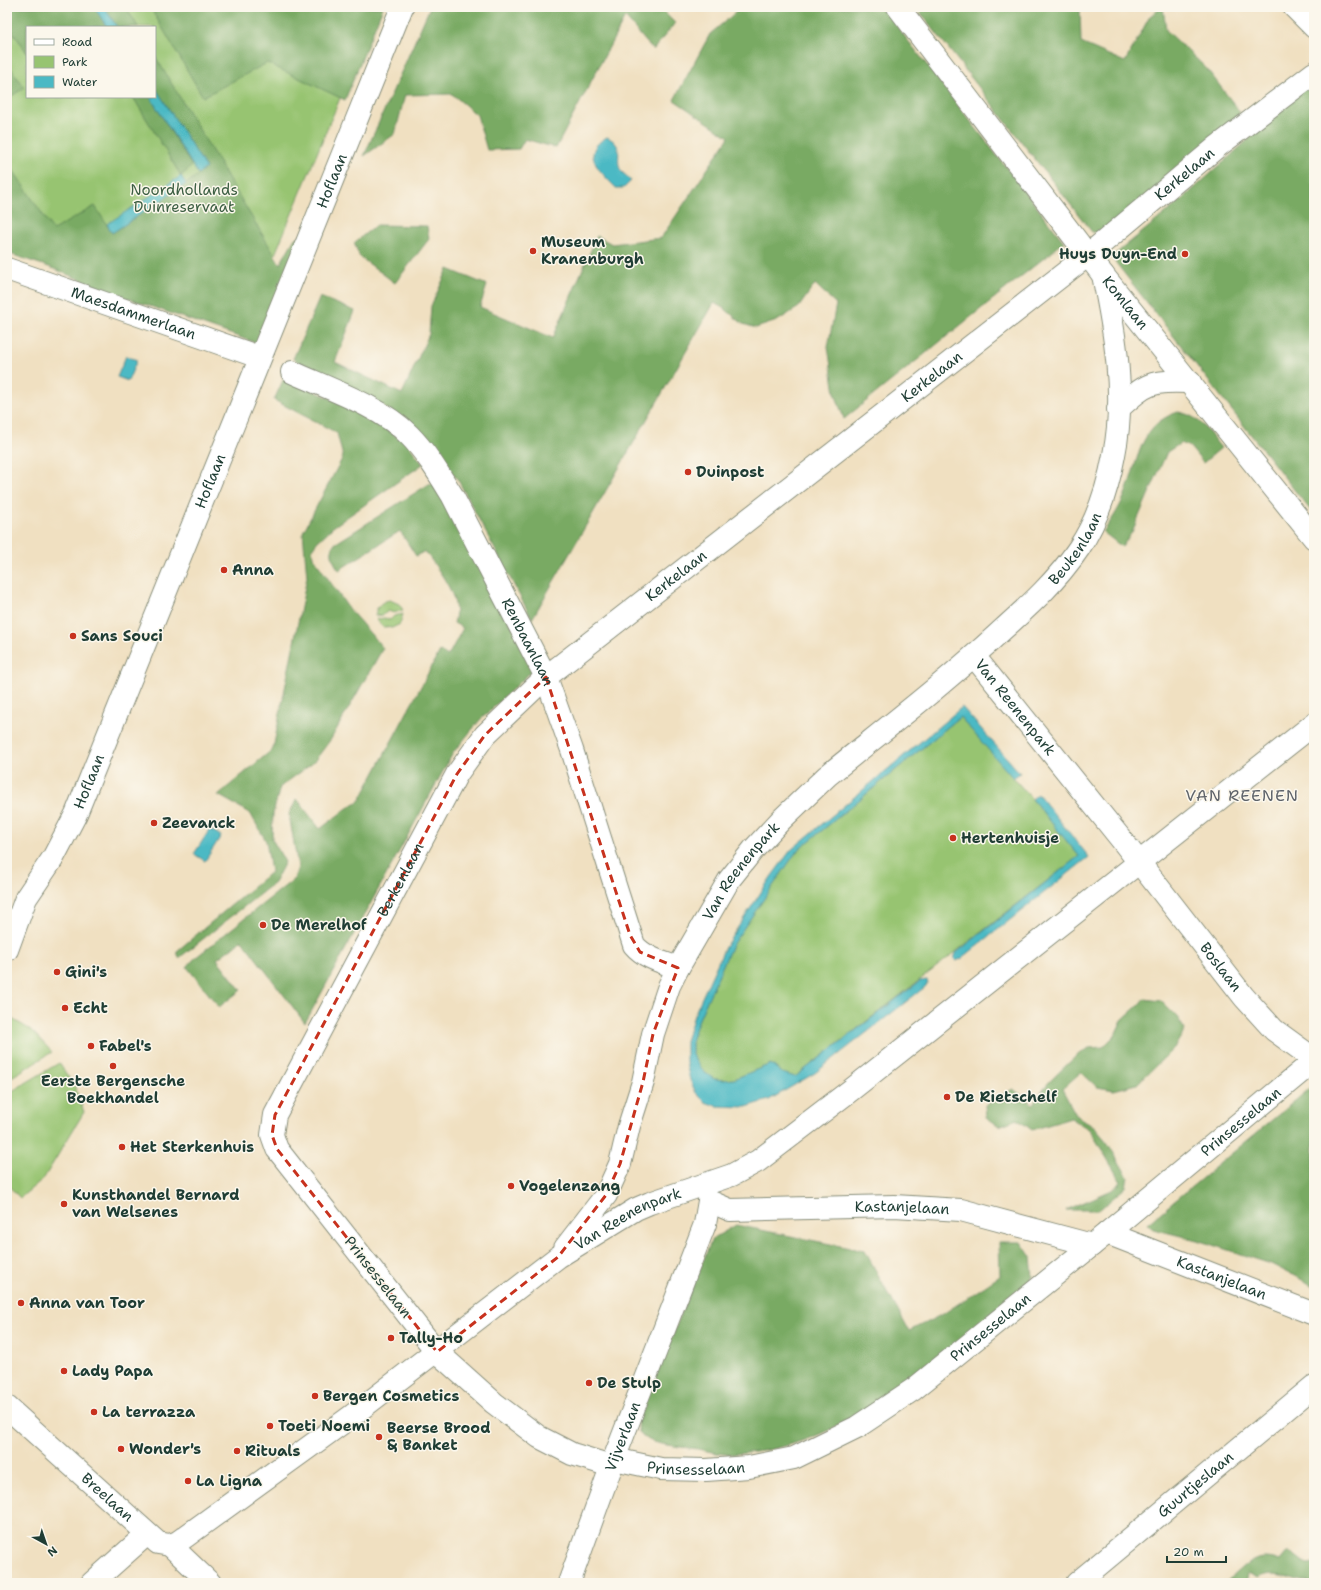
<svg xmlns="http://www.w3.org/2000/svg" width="1321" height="1590" font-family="'Shantell Sans',sans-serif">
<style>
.green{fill:#97c471;stroke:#5b8052;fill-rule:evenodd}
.forest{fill:#79aa63;stroke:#4c744c}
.water{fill:#4bb9c4;stroke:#357b7c}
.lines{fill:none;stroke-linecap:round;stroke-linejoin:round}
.minor-casing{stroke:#888e7a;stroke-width:24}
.major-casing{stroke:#888e7a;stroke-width:24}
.minor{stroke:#fff;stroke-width:22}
.major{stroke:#fff;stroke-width:22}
.marked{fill:none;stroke:#c8321e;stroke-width:3;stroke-dasharray:8 5;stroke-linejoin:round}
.poi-dot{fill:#c8321e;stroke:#fbf7ec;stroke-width:1.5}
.labels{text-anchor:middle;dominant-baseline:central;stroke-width:3;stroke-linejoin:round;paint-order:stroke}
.street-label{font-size:15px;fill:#1f3d34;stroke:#fbf7ec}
.park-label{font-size:15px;fill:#3d5f43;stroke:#fbf7ec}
.poi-label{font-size:15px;font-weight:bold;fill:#1f3d34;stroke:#fbf7ec;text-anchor:start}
.neighbourhood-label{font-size:16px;letter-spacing:1px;fill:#5e636a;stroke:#fbf7ec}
</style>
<rect width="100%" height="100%" fill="#fbf7ec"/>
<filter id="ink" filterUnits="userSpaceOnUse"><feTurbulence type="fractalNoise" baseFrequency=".025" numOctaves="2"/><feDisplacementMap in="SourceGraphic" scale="8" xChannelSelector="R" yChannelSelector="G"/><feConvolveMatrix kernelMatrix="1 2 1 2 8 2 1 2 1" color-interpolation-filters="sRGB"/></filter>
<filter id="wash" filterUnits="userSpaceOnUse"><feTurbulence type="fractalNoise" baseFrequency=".012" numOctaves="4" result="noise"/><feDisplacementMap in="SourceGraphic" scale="16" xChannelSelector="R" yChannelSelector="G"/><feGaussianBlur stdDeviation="0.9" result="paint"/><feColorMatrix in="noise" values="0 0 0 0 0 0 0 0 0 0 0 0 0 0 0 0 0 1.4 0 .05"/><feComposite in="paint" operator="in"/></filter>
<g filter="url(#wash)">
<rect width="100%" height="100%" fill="#f0e0c1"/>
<g class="green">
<path d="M7,7H378L253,307L43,260L38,263L31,261L28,256L7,245ZM27,27H155V97H27Z"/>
<path d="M390,600L399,604L403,610L394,613L388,611L383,615L375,616C376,607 381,601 390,600Z"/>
<path d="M403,614L400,624L392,628L383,627L376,619L385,618L390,620L394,616Z"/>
<path d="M960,717L1032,799L1079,856L795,1077L782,1073L771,1064L734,1079L725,1080L714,1079L704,1072L692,1055V1038L699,1019L732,945L797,851Z"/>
<path d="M7,1016L31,1030L52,1052L7,1080Z"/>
<path d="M59,1063L75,1087L84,1112L44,1178L20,1198L7,1184V1094Z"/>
</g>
<g class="forest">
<path d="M7,7H94L107,27H27V53L7,23Z"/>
<path d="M104,7H126L138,27H117Z"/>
<path d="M150,7H383L345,100L267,63L203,97Z"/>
<path d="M430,7H659L675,23L653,50L625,17L556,148L525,139L519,149L487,150L477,115L452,94L405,95L395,134L364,156Z"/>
<path d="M742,7H882L1064,242L844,419L835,393L828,347L836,304L815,284L799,307L777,321L756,328L743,324L725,309L714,303L532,619L458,480L421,433L376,401L293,359L320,297L355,311L335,362L402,394L429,334L431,306L448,269L487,285L480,307L553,338L597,236L612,244L661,238L729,137L674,100L710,34Z"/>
<path d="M916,7H1080L1081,43L1125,62L1150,16L1163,7L1166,30L1207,69L1240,112L1235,120L1106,233L1092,232Z"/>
<path d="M155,56L280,264L295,238L302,236L259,344L121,296L49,267L7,253V161L53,230L95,206L112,233L186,184L206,168L155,87Z"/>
<path d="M7,62L24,88L7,99Z"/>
<path d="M1314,80V515L1116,263L1114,255L1178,203Z"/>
<path d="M133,97H150L192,166L181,176Z"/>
<path d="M376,225L427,226L429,239L395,283L360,257L354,243Z"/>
<path d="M284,378L353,408L407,443L423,464L333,527L317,542L312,549L313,557L349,609L383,648L331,739L313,763L280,787L273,814L272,839L285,862L274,883L179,958L177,951L271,872L266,841L250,813L218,795L273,749L307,577L303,532L343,457L337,433L274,400Z"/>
<path d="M1178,412C1201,416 1207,431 1221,448L1203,463L1190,447L1181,443L1167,452L1132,532L1122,547L1103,532C1111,521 1119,509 1124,497C1139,463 1137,425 1178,412Z"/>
<path d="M434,483L535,668L479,721L453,753L305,1023L242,940L217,959L241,990L219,1007L187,967L195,958L294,879L298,867L289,814L297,799L320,829L346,809L360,800L440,651L448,656L463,628L454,623C462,597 439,572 425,551L416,556L400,531L339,570C333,562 330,554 333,545L429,484Z"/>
<path d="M1145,999L1161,1001L1177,1017L1185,1030L1174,1048L1137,1084L1114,1090L1097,1087L1081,1072L1062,1089L1076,1115L1095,1128L1107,1142L1128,1177L1126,1187L1099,1210H1066L1112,1190L1121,1182L1090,1130L1071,1118L1032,1130L1017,1119L999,1126L986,1117L985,1105L1013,1089L1033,1104L1049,1082L1076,1056L1089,1048L1103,1047L1115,1035L1122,1020Z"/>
<path d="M1314,1085V1286L1271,1264L1197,1240L1153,1229L1147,1224Z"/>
<path d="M736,1225L865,1251L909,1331L943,1314L1000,1276L999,1242H1021L1031,1257L1033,1277C947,1350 851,1451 731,1454C721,1455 709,1451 698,1449C683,1447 665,1446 651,1441C646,1439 642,1435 639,1432L637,1421L712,1239Z"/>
<path d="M1288,1551L1306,1565L1314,1564V1583C1296,1583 1276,1567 1258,1578L1248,1573L1246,1583H1226C1243,1568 1254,1551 1280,1561Z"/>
</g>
<g class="water">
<path d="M94,7H104L117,27H107Z"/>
<path d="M155,87L206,168L198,174L150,97H155Z"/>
<path d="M607,137C627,146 613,161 622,172C625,175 628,177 631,181L624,188H616C601,172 578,153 607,137Z"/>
<path d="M181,176L186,184L112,233L107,224Z"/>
<path d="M126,356L137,360L128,381L117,377Z"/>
<path d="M962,707L1020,773L1013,778L960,717L797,851L732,945L699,1019L692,1038V1055L704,1072L714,1079L724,1080L734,1079L771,1064L782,1073L795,1077L920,981L927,980L928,983L925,987L815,1073L769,1100L746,1107L716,1106L705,1102L696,1093L690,1080L686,1063V1041L694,1015L725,947L771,877L791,850Z"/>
<path d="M1038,794L1089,857L961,959L956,961L954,959L956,953L1079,856L1032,799Z"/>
<path d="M210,829L221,836L205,861L194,854Z"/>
</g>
</g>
<g filter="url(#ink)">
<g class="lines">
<defs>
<g id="minor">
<path d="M1294,7L1314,27"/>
<path id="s1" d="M7,269L259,357"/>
<path id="s2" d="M292,372C327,388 382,407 409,435C426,452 439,474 452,495L546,677L572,750L634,945C645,958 662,962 678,968"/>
<path id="s3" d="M974,656L1121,839L1244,997L1274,1030L1314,1059"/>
<path id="s4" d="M7,950L26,898L53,858L76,814C184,544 294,276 402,7"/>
<path id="s5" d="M709,1201L730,1210L894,1206L961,1210L1092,1245"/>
<path id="s6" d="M1107,1233L1314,1314"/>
<path id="s7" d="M614,1459L661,1469L706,1470L749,1467L794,1458L857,1427L914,1389L1107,1233L1314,1061"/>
<path id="s8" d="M611,1466L572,1454L539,1437L494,1403L437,1352L277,1149L272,1135L275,1115L457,774L485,735L546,677L1088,255L1218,146L1314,73"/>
<path d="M170,1545L210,1583"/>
<path d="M92,1583L147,1534"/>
<path id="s9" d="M569,1583L614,1459L705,1224L709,1201"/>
<path id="s10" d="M1077,1583L1314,1386"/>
</g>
<g id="major">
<path id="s11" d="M898,7L1103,275L1314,538"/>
<path d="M1118,409C1148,382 1150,381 1190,382"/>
<path id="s12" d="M565,1248L606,1195L620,1164L629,1126L643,1082L653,1034L669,986L678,968L729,880L753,850L781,820L827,776C885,729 945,683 1000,632C1029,606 1057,581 1079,548C1097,521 1108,487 1114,455C1126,396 1115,333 1103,275"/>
<path id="s13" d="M7,1407L158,1543L170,1545L178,1542L349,1418L558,1257L636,1209L650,1203L732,1175L758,1161L851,1090L1314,724"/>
</g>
</defs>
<use href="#minor" class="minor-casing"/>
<use href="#major" class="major-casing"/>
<use href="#minor" class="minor"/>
<use href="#major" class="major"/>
</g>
</g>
<path class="marked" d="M546,677L630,935L640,952L678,968L653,1034L643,1082L620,1164L606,1195L558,1257L437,1352L277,1149L272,1135L275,1115L457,774L485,735Z"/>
<g class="poi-dot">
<circle cx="533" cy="251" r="4"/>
<circle cx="1185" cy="254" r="4"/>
<circle cx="688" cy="472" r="4"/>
<circle cx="224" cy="570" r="4"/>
<circle cx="73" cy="636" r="4"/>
<circle cx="154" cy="823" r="4"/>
<circle cx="953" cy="838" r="4"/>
<circle cx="263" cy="925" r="4"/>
<circle cx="57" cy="972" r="4"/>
<circle cx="65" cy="1008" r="4"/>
<circle cx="91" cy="1046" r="4"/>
<circle cx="113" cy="1066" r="4"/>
<circle cx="947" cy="1097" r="4"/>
<circle cx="122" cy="1147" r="4"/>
<circle cx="511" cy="1186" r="4"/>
<circle cx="64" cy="1204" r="4"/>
<circle cx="21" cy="1303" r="4"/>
<circle cx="391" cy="1338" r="4"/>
<circle cx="64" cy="1371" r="4"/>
<circle cx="589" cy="1383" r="4"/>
<circle cx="315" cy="1396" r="4"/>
<circle cx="94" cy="1412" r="4"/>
<circle cx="270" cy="1426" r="4"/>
<circle cx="379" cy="1437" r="4"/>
<circle cx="121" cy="1449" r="4"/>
<circle cx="237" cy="1451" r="4"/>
<circle cx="188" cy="1481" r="4"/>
</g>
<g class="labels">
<g class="street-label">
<text stroke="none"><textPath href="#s8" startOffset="1836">Kerkelaan</textPath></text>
<text stroke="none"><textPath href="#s4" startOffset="836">Hoflaan</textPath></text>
<text stroke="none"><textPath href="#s11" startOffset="373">Komlaan</textPath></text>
<text stroke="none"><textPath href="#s1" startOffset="134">Maesdammerlaan</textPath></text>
<text stroke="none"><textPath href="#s8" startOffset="1512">Kerkelaan</textPath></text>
<text stroke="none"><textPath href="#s4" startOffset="512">Hoflaan</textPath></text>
<text stroke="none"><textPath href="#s12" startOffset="889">Beukenlaan</textPath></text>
<text stroke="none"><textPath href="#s8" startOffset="1188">Kerkelaan</textPath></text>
<text stroke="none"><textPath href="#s2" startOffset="373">Renbaanlaan</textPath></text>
<text stroke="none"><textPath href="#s3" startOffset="66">Van Reenenpark</textPath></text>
<text stroke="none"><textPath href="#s4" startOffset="188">Hoflaan</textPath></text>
<text stroke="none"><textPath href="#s12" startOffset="422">Van Reenenpark</textPath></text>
<text stroke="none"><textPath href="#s8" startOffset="771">Berkenlaan</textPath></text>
<text stroke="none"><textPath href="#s3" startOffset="397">Boslaan</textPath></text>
<text stroke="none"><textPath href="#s7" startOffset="743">Prinsesselaan</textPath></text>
<text stroke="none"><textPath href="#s5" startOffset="195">Kastanjelaan</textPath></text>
<text stroke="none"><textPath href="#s13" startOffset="779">Van Reenenpark</textPath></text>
<text transform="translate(378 1277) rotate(52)">Prinsesselaan</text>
<text stroke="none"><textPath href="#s6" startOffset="123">Kastanjelaan</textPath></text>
<text stroke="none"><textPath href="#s7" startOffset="419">Prinsesselaan</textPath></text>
<text stroke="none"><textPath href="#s9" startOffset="156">Vijverlaan</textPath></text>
<text stroke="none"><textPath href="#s7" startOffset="83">Prinsesselaan</textPath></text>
<text stroke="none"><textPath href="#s10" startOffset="154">Guurtjeslaan</textPath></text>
<text stroke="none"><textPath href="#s13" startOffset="135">Breelaan</textPath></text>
</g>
<g class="park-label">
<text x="184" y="190">Noordhollands<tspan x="184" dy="17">Duinreservaat</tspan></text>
</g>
<g class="poi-label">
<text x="541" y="242">Museum<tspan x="541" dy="17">Kranenburgh</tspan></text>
<text x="1177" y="254" text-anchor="end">Huys Duyn-End</text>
<text x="696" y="472">Duinpost</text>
<text x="232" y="570">Anna</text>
<text x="81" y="636">Sans Souci</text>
<text x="162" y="823">Zeevanck</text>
<text x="961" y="838">Hertenhuisje</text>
<text x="271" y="925">De Merelhof</text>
<text x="65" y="972">Gini's</text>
<text x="73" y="1008">Echt</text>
<text x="99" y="1046">Fabel's</text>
<text x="113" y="1081" text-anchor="middle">Eerste Bergensche<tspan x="113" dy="17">Boekhandel</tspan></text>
<text x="955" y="1097">De Rietschelf</text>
<text x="130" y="1147">Het Sterkenhuis</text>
<text x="519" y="1186">Vogelenzang</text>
<text x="72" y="1195">Kunsthandel Bernard<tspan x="72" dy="17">van Welsenes</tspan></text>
<text x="29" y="1303">Anna van Toor</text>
<text x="399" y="1338">Tally-Ho</text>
<text x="72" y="1371">Lady Papa</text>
<text x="597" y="1383">De Stulp</text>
<text x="323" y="1396">Bergen Cosmetics</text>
<text x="102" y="1412">La terrazza</text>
<text x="278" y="1426">Toeti Noemi</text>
<text x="387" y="1428">Beerse Brood<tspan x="387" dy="17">&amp; Banket</tspan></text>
<text x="129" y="1449">Wonder's</text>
<text x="245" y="1451">Rituals</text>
<text x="196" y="1481">La Ligna</text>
</g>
<g class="neighbourhood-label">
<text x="1242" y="795">VAN REENEN</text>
</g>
</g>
<rect width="1321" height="1590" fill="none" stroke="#fbf7ec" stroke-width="24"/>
<rect x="26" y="26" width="130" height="72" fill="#fbf7ec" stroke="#a3ada2"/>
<rect x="34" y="39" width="20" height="6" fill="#ffffff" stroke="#a3ada2"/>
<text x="62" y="46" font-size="12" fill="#1f3d34">Road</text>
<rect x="34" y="56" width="20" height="12" fill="#97c471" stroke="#a3ada2"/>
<text x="62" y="66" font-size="12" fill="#1f3d34">Park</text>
<rect x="34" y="76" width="20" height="12" fill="#4bb9c4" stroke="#a3ada2"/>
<text x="62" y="86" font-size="12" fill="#1f3d34">Water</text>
<g transform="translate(46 1544) rotate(140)" stroke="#fbf7ec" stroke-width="3" paint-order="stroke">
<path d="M0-3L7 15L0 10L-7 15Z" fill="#1f3d34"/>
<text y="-6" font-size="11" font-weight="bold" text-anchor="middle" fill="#1f3d34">N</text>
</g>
<path d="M1167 1556v6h59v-6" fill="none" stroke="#1f3d34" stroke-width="2"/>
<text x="1173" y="1556" font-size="12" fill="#1f3d34" stroke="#fbf7ec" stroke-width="3" paint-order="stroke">20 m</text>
</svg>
